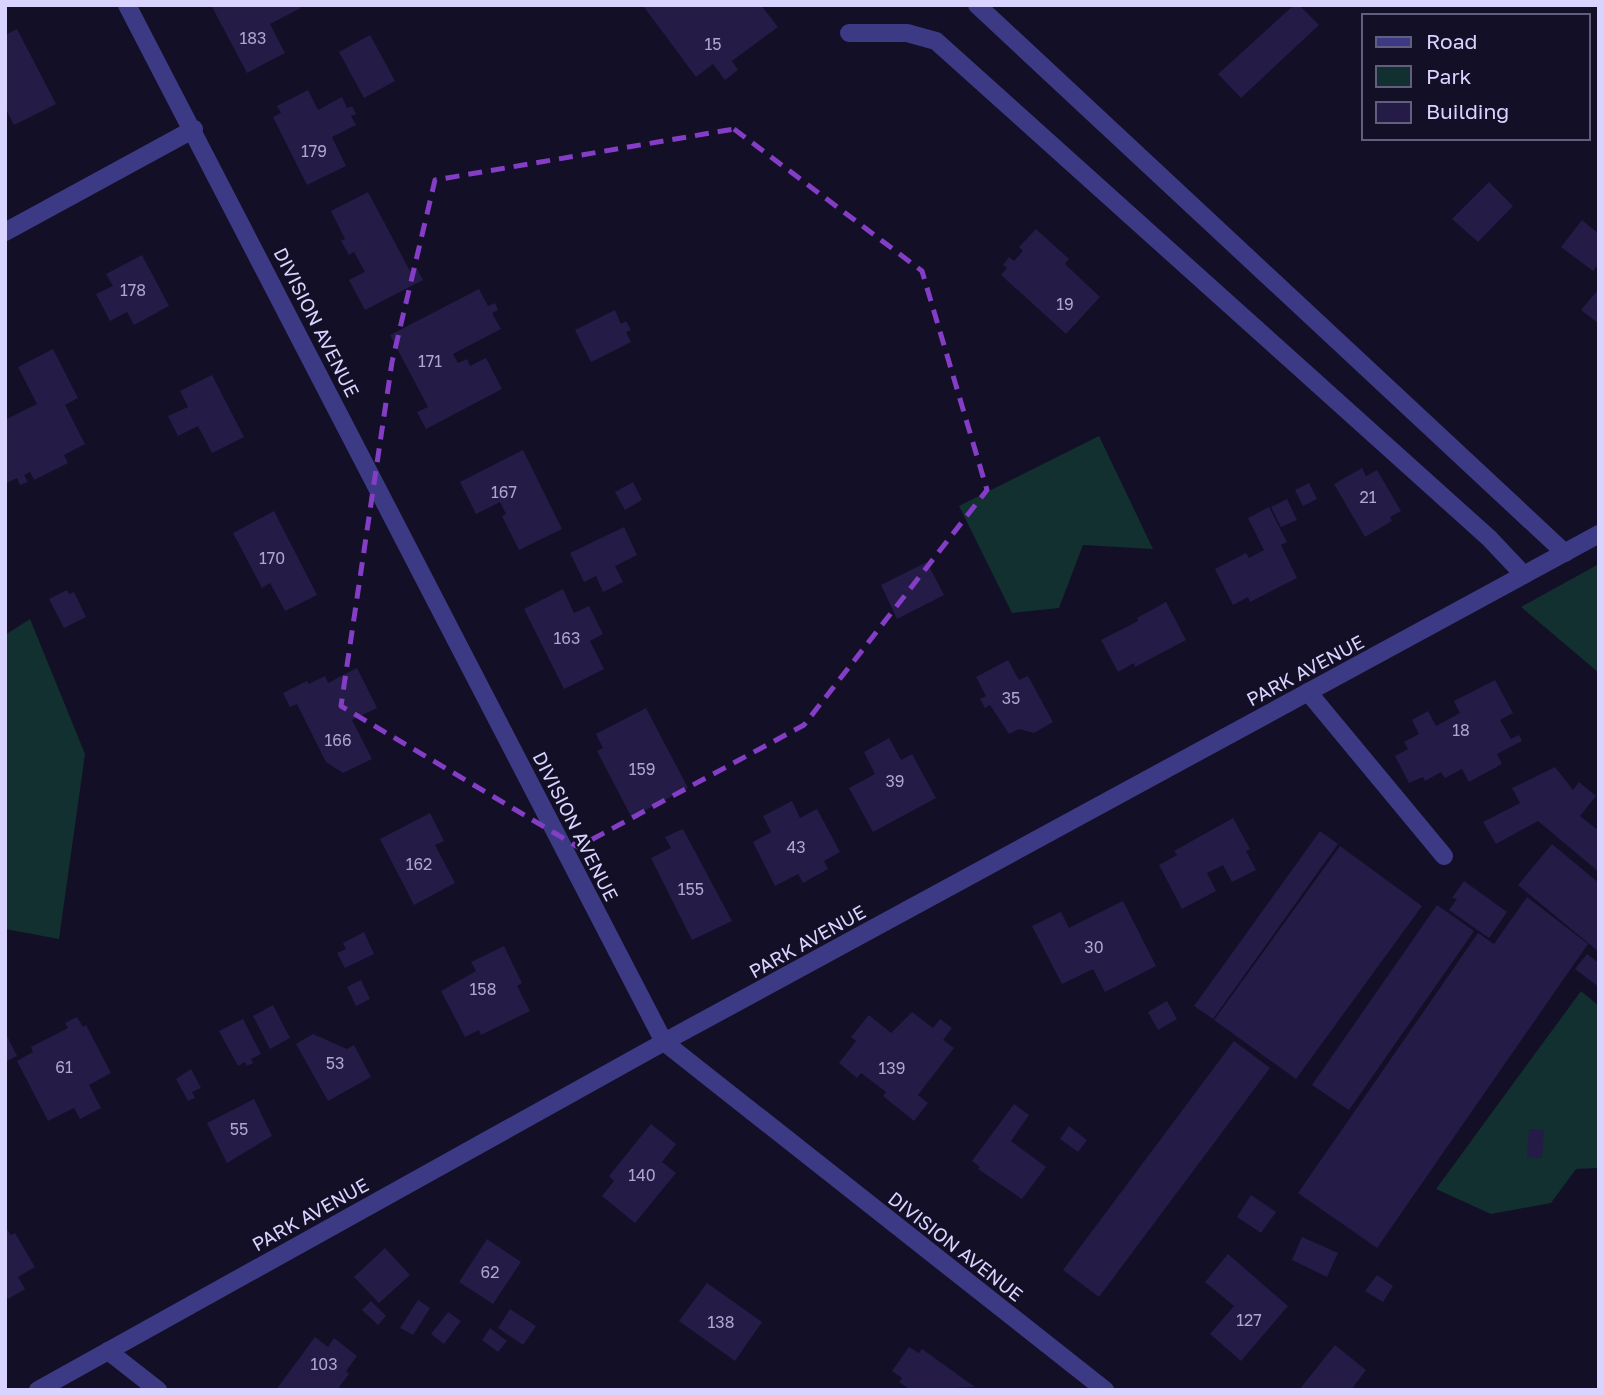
<svg xmlns="http://www.w3.org/2000/svg" width="1604" height="1395" font-family="'Golos Text',sans-serif">
<style>
.green{fill:#12302f}
.building{fill:#241b47}
.lines{fill:none;stroke-linecap:round;stroke-linejoin:round}
.minor{stroke:#3d3a85;stroke-width:18}
.marked{fill:none;stroke:#843dc5;stroke-width:5;stroke-dasharray:14 9;stroke-linejoin:round}
.labels{text-anchor:middle;dominant-baseline:central;stroke-width:5;stroke-linejoin:round;paint-order:stroke}
.number-label{font-size:16px;fill:#aca6d1}
.street-label{font-size:19px;fill:#d9d4ff;stroke:#130f26}
</style>
<rect width="100%" height="100%" fill="#130f26"/>
<g class="green">
<path d="M1099,436L1153,549L1083,545L1059,608L1012,613L959,506Z"/>
<path d="M1599,564V673L1521,607Z"/>
<path d="M30,619L85,754L59,939L5,929V635Z"/>
<path d="M1581,991L1599,1006V1168L1576,1169L1551,1203L1491,1214L1436,1189Z"/>
</g>
<g class="building">
<path d="M211,5H299L301,8L270,24L285,53L247,73Z"/>
<path d="M646,5H761L778,27L732,61L738,70L725,80L713,64L696,77L644,7Z"/>
<path d="M1294,5H1299L1319,25L1241,98L1218,74Z"/>
<path d="M17,29L56,104L14,125L5,108V35Z"/>
<path d="M370,35L395,81L364,98L339,52Z"/>
<path d="M308,90L318,110L342,97L347,108L352,106L356,114L351,116L356,125L332,137L346,166L307,185L273,117L281,113L277,106Z"/>
<path d="M1489,182L1513,206L1478,242L1452,219Z"/>
<path d="M368,192L410,271L416,267L423,280L365,310L349,280L365,272L354,252L349,255L341,241L345,239L331,211Z"/>
<path d="M1582,220L1599,234V263L1593,271L1561,247Z"/>
<path d="M1036,229L1069,259L1065,264L1100,297L1066,334L1001,275L1007,268L1003,265L1009,257L1014,261L1023,251L1019,247Z"/>
<path d="M142,255L169,306L134,325L127,312L110,321L96,294L113,286L106,274Z"/>
<path d="M479,289L488,306L495,303L498,310L492,313L501,329L453,354L458,363L467,359L470,366L486,358L502,389L426,429L417,412L428,407L390,335Z"/>
<path d="M1597,291L1599,293V324L1581,310Z"/>
<path d="M615,310L621,324L626,321L631,330L626,332L631,342L591,362L575,330Z"/>
<path d="M53,349L78,398L65,405L85,444L64,455L68,463L34,480L30,472L24,475L28,482L20,485L17,478L5,484V420L37,404L18,367Z"/>
<path d="M212,375L244,437L212,453L198,426L178,436L168,416L188,407L180,391Z"/>
<path d="M523,450L562,529L519,550L502,516L506,514L500,502L476,514L460,482Z"/>
<path d="M1362,468L1366,476L1377,470L1401,511L1390,517L1392,521L1365,537L1334,484Z"/>
<path d="M633,482L642,500L625,510L615,492Z"/>
<path d="M1309,483L1317,499L1303,506L1295,490Z"/>
<path d="M1287,499L1297,520L1281,527L1271,507Z"/>
<path d="M1269,507L1287,542L1281,545L1297,578L1250,602L1248,597L1233,605L1215,569L1246,553L1249,558L1264,550L1248,518Z"/>
<path d="M274,511L317,595L285,611L270,583L262,588L233,533Z"/>
<path d="M624,527L637,555L615,566L623,582L603,592L596,576L584,582L570,553Z"/>
<path d="M927,562L944,595L897,619L881,585Z"/>
<path d="M563,589L574,613L589,606L603,634L590,641L604,669L564,689L524,609Z"/>
<path d="M67,590L69,594L74,592L86,617L64,628L49,599Z"/>
<path d="M1166,602L1186,640L1135,667L1134,663L1118,672L1101,640L1138,621L1137,618Z"/>
<path d="M1008,660L1019,680L1028,676L1053,722L1034,733L1019,729L1009,734L990,705L985,708L980,699L986,696L976,677Z"/>
<path d="M357,668L377,708L352,720L372,759L343,773L326,762L297,704L290,707L283,693L307,681L309,684L325,676L328,683Z"/>
<path d="M1495,680L1513,713L1500,720L1511,739L1519,735L1522,741L1497,754L1502,764L1469,782L1462,769L1445,778L1441,772L1425,781L1423,777L1409,783L1395,756L1408,749L1404,742L1419,734L1412,720L1428,711L1436,726L1460,713L1454,701Z"/>
<path d="M646,708L688,788L638,814L639,817L633,820L597,751L603,748L596,734Z"/>
<path d="M889,738L901,760L912,754L936,798L873,832L849,788L875,774L864,752Z"/>
<path d="M1555,767L1573,790L1579,782L1596,796L1580,816L1599,831V872L1538,821L1496,844L1483,822L1520,803L1512,788Z"/>
<path d="M792,801L800,818L817,809L840,852L824,861L828,869L803,883L798,874L775,886L753,842L771,832L763,816Z"/>
<path d="M430,813L444,841L435,845L455,883L414,905L380,839Z"/>
<path d="M1233,818L1250,849L1246,851L1256,870L1232,882L1223,865L1207,873L1216,891L1182,909L1159,865L1177,855L1174,851Z"/>
<path d="M683,829L732,921L692,940L651,858L671,848L665,837Z"/>
<path d="M1320,831L1338,844L1213,1019L1194,1006Z"/>
<path d="M1552,844L1599,883V952L1518,885Z"/>
<path d="M1340,846L1422,906L1296,1079L1214,1020Z"/>
<path d="M1464,881L1507,912L1489,938L1449,910L1457,899L1452,898Z"/>
<path d="M1527,897L1588,944L1377,1248L1298,1193L1478,933L1494,944Z"/>
<path d="M1123,901L1156,966L1105,992L1093,969L1062,984L1032,926L1061,912L1069,928Z"/>
<path d="M1437,905L1474,931L1349,1110L1312,1085Z"/>
<path d="M364,932L374,954L345,968L337,953L346,949L343,943Z"/>
<path d="M504,946L522,983L517,986L530,1011L481,1035L479,1030L465,1037L441,991L476,971L471,962Z"/>
<path d="M1587,954L1599,963V987L1575,969Z"/>
<path d="M361,980L370,999L356,1006L347,987Z"/>
<path d="M1167,1001L1177,1019L1158,1030L1148,1012Z"/>
<path d="M273,1005L290,1038L270,1049L253,1016Z"/>
<path d="M912,1012L933,1028L940,1019L952,1028L943,1040L954,1048L918,1095L928,1103L914,1121L883,1096L886,1092L861,1073L857,1078L839,1063L856,1041L851,1037L869,1015L891,1033Z"/>
<path d="M77,1017L83,1027L86,1025L111,1073L89,1085L101,1108L80,1119L74,1108L48,1121L17,1061L33,1052L31,1047L68,1028L65,1023Z"/>
<path d="M243,1019L261,1054L251,1059L253,1063L247,1066L245,1062L238,1066L219,1031Z"/>
<path d="M5,1032L17,1056L5,1062Z"/>
<path d="M313,1034L347,1049L354,1045L371,1077L328,1101L296,1044Z"/>
<path d="M1234,1041L1270,1068L1099,1297L1063,1270Z"/>
<path d="M191,1069L201,1088L192,1092L195,1098L188,1101L176,1079Z"/>
<path d="M254,1099L272,1136L227,1163L207,1123Z"/>
<path d="M1014,1104L1029,1115L1011,1141L1046,1167L1022,1199L978,1169L980,1167L972,1161Z"/>
<path d="M651,1124L676,1144L662,1162L676,1173L635,1223L602,1196L614,1181L609,1176Z"/>
<path d="M1069,1126L1087,1140L1078,1152L1060,1139Z"/>
<path d="M1529,1129L1544,1130L1542,1158L1527,1157Z"/>
<path d="M1251,1195L1276,1212L1261,1233L1237,1217Z"/>
<path d="M5,1226L11,1235L15,1233L35,1267L18,1277L25,1289L8,1299L5,1294Z"/>
<path d="M1302,1237L1338,1253L1327,1277L1292,1260Z"/>
<path d="M487,1239L521,1262L493,1304L459,1282Z"/>
<path d="M385,1248L410,1275L379,1303L354,1277Z"/>
<path d="M1228,1254L1288,1306L1241,1361L1210,1334L1234,1306L1205,1282Z"/>
<path d="M1377,1275L1393,1286L1383,1302L1365,1291Z"/>
<path d="M707,1283L762,1322L735,1361L679,1321Z"/>
<path d="M418,1300L430,1308L413,1335L400,1328Z"/>
<path d="M371,1301L386,1316L378,1325L362,1310Z"/>
<path d="M510,1309L536,1326L523,1345L498,1328Z"/>
<path d="M448,1312L461,1321L444,1344L431,1334Z"/>
<path d="M490,1328L507,1341L498,1352L482,1340Z"/>
<path d="M315,1337L328,1347L334,1338L357,1356L346,1371L349,1374L337,1390H276Z"/>
<path d="M1335,1345L1366,1370L1351,1390H1299Z"/>
<path d="M909,1347L919,1353L922,1349L975,1387L911,1390L899,1382L902,1378L892,1371Z"/>
</g>
<g class="lines">
<g class="minor">
<path d="M127,5L664,1042L1105,1390"/>
<path d="M977,5L1565,553"/>
<path d="M849,33H907L936,41L1489,538L1524,575"/>
<path d="M5,232L194,129"/>
<path d="M1308,692L1444,856"/>
<path d="M108,1351L158,1390"/>
<path d="M38,1390L664,1042L1599,534"/>
</g>
</g>
<path class="marked" d="M734,129L922,271L987,490L804,725L578,847L341,706L392,362L435,180Z"/>
<g class="labels">
<g class="number-label">
<text x="253" y="38">183</text>
<text x="713" y="44">15</text>
<text x="314" y="151">179</text>
<text x="133" y="290">178</text>
<text x="1065" y="304">19</text>
<text x="430" y="361">171</text>
<text x="504" y="492">167</text>
<text x="1368" y="497">21</text>
<text x="272" y="558">170</text>
<text x="567" y="638">163</text>
<text x="1011" y="698">35</text>
<text x="1461" y="730">18</text>
<text x="338" y="740">166</text>
<text x="642" y="769">159</text>
<text x="895" y="781">39</text>
<text x="796" y="847">43</text>
<text x="419" y="864">162</text>
<text x="691" y="889">155</text>
<text x="1094" y="947">30</text>
<text x="483" y="989">158</text>
<text x="335" y="1063">53</text>
<text x="64" y="1067">61</text>
<text x="892" y="1068">139</text>
<text x="239" y="1129">55</text>
<text x="642" y="1175">140</text>
<text x="490" y="1272">62</text>
<text x="1249" y="1320">127</text>
<text x="721" y="1322">138</text>
<text x="324" y="1364">103</text>
</g>
<g class="street-label">
<text transform="translate(317 322) rotate(63)">DIVISION AVENUE</text>
<text transform="translate(1305 670) rotate(-28)">PARK AVENUE</text>
<text transform="translate(576 826) rotate(63)">DIVISION AVENUE</text>
<text transform="translate(807 941) rotate(-29)">PARK AVENUE</text>
<text transform="translate(310 1214) rotate(-29)">PARK AVENUE</text>
<text transform="translate(956 1246) rotate(38)">DIVISION AVENUE</text>
</g>
</g>
<rect width="1604" height="1395" fill="none" stroke="#d9d4ff" stroke-width="14"/>
<rect x="1362" y="14" width="228" height="126" fill="#130f26" stroke="#625e7d" stroke-width="2"/>
<rect x="1376" y="37" width="35" height="10" fill="#3d3a85" stroke="#625e7d" stroke-width="2"/>
<text x="1426" y="49" font-size="21" fill="#d9d4ff">Road</text>
<rect x="1376" y="66" width="35" height="21" fill="#12302f" stroke="#625e7d" stroke-width="2"/>
<text x="1426" y="84" font-size="21" fill="#d9d4ff">Park</text>
<rect x="1376" y="102" width="35" height="21" fill="#241b47" stroke="#625e7d" stroke-width="2"/>
<text x="1426" y="119" font-size="21" fill="#d9d4ff">Building</text>
</svg>
